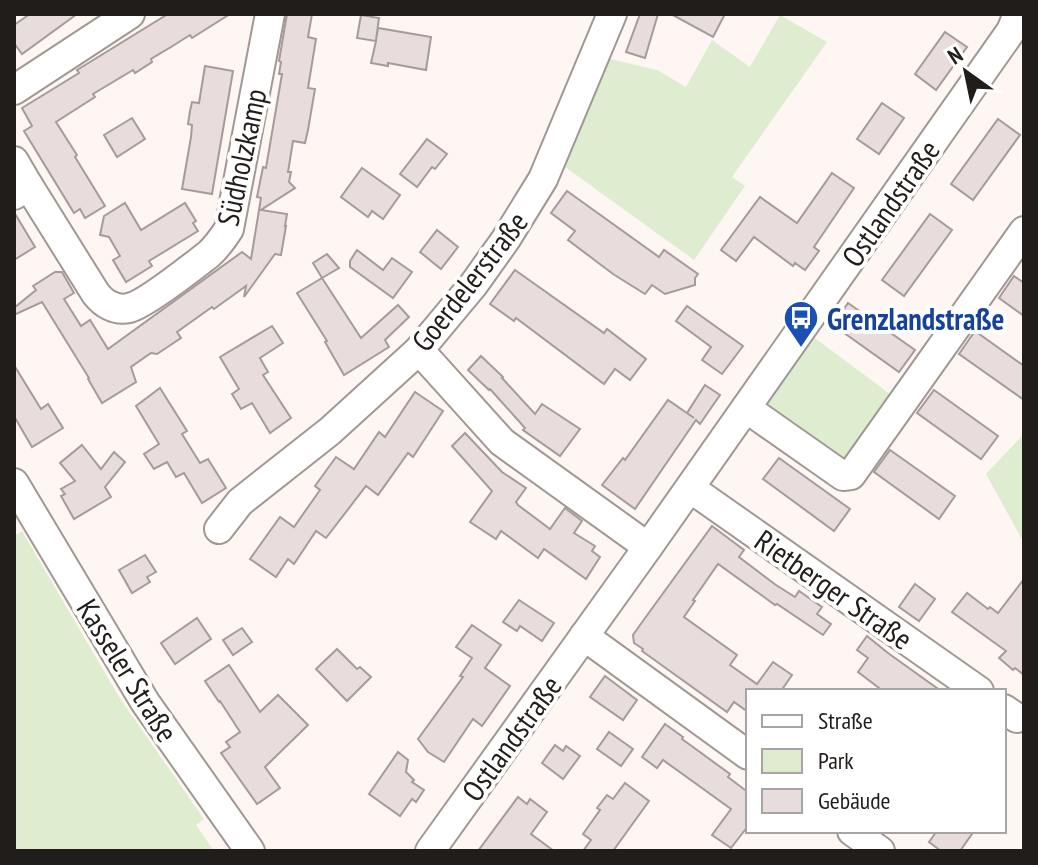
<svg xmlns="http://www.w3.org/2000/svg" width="1038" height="865" font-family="'PT Sans Narrow',sans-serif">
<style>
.green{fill:#deecd0}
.building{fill:#e8dcdc;stroke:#a59b9a;stroke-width:2}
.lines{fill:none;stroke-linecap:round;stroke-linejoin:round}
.minor-casing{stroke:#a19894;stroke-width:32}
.minor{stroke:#fff;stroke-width:28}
.labels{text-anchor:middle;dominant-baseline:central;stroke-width:8;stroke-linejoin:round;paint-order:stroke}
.street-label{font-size:30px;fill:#211d1b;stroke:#fff}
.transit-label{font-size:30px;font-weight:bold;fill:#164399;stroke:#fff;text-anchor:start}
</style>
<rect width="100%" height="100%" fill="#fef6f2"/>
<g class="green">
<path d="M780,15L827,42L732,177L745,186L694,260L561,164L606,58L657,70L686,87L712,40L750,67Z"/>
<path d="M812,336L890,394L846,456L841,460L769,413L765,404Z"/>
<path d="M1024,434V543L986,474Z"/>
<path d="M22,531L119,697L204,819L196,825L214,851H14V536Z"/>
</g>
<g class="building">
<path d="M30,14H77L22,54L14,43V25Z"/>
<path d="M168,14H230L192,38L190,35L171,47L151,59L152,62L135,73L133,70L93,94L95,97L56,122L77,155L75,157L105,206L85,218L80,209L74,213L24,131L32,126L22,108L79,73L77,70Z"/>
<path d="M287,14H312L308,37L316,39L308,88L315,89L308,130L305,143L293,141L288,172H291L289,182L295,188L261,210L287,214L285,226H286L281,255L275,254L244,297L246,286L214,309L212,307L177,332L181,338L157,354L151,353L131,367L136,382L102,403L88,379L89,378L42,302L14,315V308L36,290L33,286L55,272H62L74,293L64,299L81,326L90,320L108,349L242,252L251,259L261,198L257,197L263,167L266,168L282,74H279L281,62L279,61Z"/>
<path d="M640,14H658L645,58L626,52Z"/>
<path d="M671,14H725L713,37Z"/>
<path d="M361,15L379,18L376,40L378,28L431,37L426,70L388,63V66L371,63L376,41L357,38Z"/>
<path d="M945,32L967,47L936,90L915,74Z"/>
<path d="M205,66L233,71L212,194L182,189L191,137L192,125L188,124L190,111L192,102L199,103Z"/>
<path d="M882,103L904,118L879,154L857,139Z"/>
<path d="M132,118L145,139L117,157L104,135Z"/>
<path d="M998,119L1020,135L973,200L951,184Z"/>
<path d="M427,139L447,154L435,169L432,167L417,187L400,174Z"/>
<path d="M362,168L400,195L383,219L372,211L368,217L341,197Z"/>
<path d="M832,173L854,188L814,247L819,251L805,270L795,263L793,266L754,237L736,261L721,250L760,197L797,223Z"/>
<path d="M567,191L659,257L664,250L698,274L695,278V285L665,294L652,285L645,294L613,274L568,240L575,231L551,213Z"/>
<path d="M125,203L141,230L185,203L196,221L193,223L198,231L149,261L152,266L126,282L113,260L120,256L109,237L100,235L104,216Z"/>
<path d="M14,212L35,247L14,260Z"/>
<path d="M930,214L952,230L904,296L882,280Z"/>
<path d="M437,230L458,247L441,269L420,252Z"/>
<path d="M357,250L383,270L392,258L412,272L393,298L350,267V261Z"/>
<path d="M327,254L339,268L322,278L313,263Z"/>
<path d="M515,270L604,333L607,329L646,359L630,380L615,369L604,384L516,318L514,321L490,304Z"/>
<path d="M1014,276L1024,283V316L999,298Z"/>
<path d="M322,278L361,338L398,305L409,317L385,340L389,347L344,375L325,342L327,341L297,293Z"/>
<path d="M848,303L915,350L899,372L833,325Z"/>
<path d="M687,306L743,346L722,374L702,360L711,347L676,321Z"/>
<path d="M272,326L283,343L260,358L268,372L263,375L291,418L270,433L252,403L241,409L232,394L239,389L220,357Z"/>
<path d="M975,331L1024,366V400L959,354Z"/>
<path d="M481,356L503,377L502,378L535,414L542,404L580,429L560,456L523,430L525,428L490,389L489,390L468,370Z"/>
<path d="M14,365L41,409L48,404L63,428L32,447L14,416Z"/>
<path d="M705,385L720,395L700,424L696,420L635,509L602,485L623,458L625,460L668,400L694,418L687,413Z"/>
<path d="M160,388L187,431L182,434L200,463L208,459L226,488L202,503L184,473L176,477L167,462L154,469L144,454L159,444L136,406Z"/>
<path d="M934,390L998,436L981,459L917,413Z"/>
<path d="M415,392L443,411L413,457L408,453L378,495L366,486L326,538L316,531L294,564L288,559L276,577L250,559L280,517L294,527L320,490L315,486L336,457L354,469L379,432L385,437Z"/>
<path d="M465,433L502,472L526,488L516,502L518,505L550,529L565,508L582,521L574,533L595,546L592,551L600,557L586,579L544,549L538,558L501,531L496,539L470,522L492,491L452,446Z"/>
<path d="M82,445L101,469L114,452L125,462L105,487L111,497L74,519L61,496L65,494L61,489L75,481L60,463Z"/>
<path d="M890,450L955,496L939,519L874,472Z"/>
<path d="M779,458L850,509L834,531L763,479Z"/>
<path d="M712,526L744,550L739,557L776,585L795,597L799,591L822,607L817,614L831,624L823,635L777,604L775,605L764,597L718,564L693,600L695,601L684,617L737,655L730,665L757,684L773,662L792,675L781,691H748V712L734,702L727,712L642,651L643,649L634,643L633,635L640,625Z"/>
<path d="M145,555L156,572L147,577L150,582L132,593L119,570Z"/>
<path d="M1024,579V675L1015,668L1013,670L999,658L1006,651L952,612L967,593L988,609L990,607L998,613Z"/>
<path d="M915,584L935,599L919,621L899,607Z"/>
<path d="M519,600L554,623L542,641L520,626L517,631L503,622Z"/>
<path d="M197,618L211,639L175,664L161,643Z"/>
<path d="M472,625L501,645L485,668L510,686L482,726L473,719L444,762L428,752L418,739L463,677L460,676L472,658L456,647Z"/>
<path d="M242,628L252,642L233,655L223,640Z"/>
<path d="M867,636L888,653L941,691H883L858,672L868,658L857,650Z"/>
<path d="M337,649L357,669L360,667L371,677L347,701L316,669Z"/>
<path d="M229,665L260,712L278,695L308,725L265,767L280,788L257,804L221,753L230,747L226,742L240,732L220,701L219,702L205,681Z"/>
<path d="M605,676L637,700L623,720L590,697Z"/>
<path d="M665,724L683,737L682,739L730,774L728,777L745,790L748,787V826L731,848L712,835L731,809L663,760L657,768L642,757Z"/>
<path d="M609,732L633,749L621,766L597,749Z"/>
<path d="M555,745L563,751L566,746L580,756L563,779L542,763Z"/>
<path d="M398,752L408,760L406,772L414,780L412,782L424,790L416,802L412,799L400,816L369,794Z"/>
<path d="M625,783L649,801L613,851H583L591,840L583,834L600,810L597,808L607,795L613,799Z"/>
<path d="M518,797L527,804L530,799L547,812L531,834L554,851H478Z"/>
<path d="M937,831H974L960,851H941L929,842Z"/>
</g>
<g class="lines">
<defs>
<g id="minor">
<path d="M14,90L130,14"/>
<path d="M14,161L28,185"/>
<path d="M14,195L28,185L96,294C104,304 115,311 129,308C144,305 195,265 209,254C217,247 223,238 229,229L270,14"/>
<path d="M419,350L502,442L648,547"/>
<path d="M746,408L843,476L851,475L1024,231"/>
<path d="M14,483L145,702L250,851"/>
<path d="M690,488L979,691"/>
<path d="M219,529L240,502L330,431L419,350L474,284L506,239L543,179L612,14"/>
<path d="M584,636L748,755"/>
<path d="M1004,709L1017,718"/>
<path d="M852,831L880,851"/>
<path d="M430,851L648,547L1011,31L1018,14"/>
</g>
</defs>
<use href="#minor" class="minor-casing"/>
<use href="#minor" class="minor"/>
</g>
<defs>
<symbol id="bus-pin" viewBox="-11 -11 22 30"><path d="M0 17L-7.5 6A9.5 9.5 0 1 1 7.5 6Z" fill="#1a4fb4" stroke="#fff"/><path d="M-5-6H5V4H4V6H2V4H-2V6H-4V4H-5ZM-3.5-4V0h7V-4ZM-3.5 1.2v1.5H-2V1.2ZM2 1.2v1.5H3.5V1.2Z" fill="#fff"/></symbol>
</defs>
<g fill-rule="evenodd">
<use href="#bus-pin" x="781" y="298" width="40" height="54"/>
</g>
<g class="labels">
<g class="street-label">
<text transform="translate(241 157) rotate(-78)">Südholzkamp</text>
<text transform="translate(890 203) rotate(-55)">Ostlandstraße</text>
<text transform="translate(469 281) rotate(-52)">Goerdelerstraße</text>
<text transform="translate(834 589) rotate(35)">Rietberger Straße</text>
<text transform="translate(128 670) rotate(58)">Kasseler Straße</text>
<text transform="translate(511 738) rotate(-54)">Ostlandstraße</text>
</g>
<g class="transit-label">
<text x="827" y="318">Grenzlandstraße</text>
</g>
</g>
<rect width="1038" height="865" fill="none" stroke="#211d1b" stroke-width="32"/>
<rect x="746" y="689" width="260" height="144" fill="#ffffff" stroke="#a6a5a4" stroke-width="2"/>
<rect x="762" y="715" width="40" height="12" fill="#ffffff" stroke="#a6a5a4" stroke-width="2"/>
<text x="818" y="729" font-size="24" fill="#211d1b">Straße</text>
<rect x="762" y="749" width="40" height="24" fill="#deecd0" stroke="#a6a5a4" stroke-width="2"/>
<text x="818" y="769" font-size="24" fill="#211d1b">Park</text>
<rect x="762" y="789" width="40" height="24" fill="#e8dcdc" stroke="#a6a5a4" stroke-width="2"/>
<text x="818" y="809" font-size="24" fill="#211d1b">Gebäude</text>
<g transform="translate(966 72) rotate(327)" stroke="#ffffff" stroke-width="6" paint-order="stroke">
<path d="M0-6L14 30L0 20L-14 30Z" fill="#211d1b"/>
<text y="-12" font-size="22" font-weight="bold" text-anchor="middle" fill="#211d1b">N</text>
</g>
</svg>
